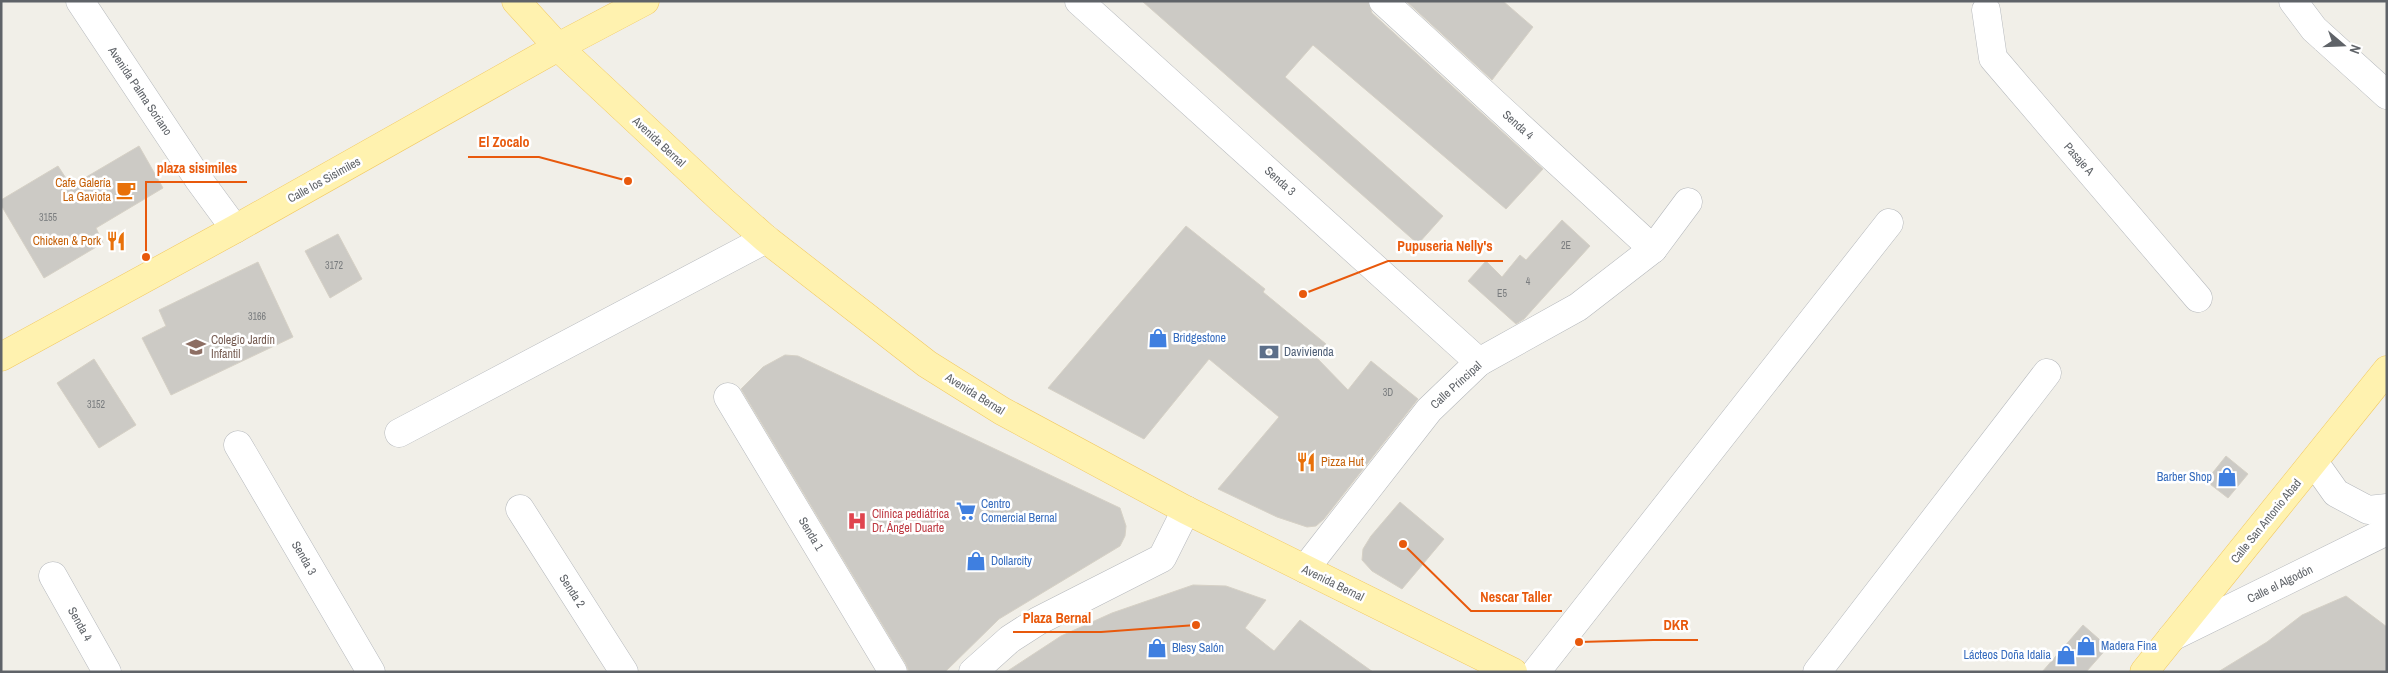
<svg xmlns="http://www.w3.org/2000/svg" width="2388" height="673" font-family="'Archivo Narrow',sans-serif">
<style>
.building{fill:#cccac5;stroke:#d6d1c6}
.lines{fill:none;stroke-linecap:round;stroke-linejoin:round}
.minor-casing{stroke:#b5b8bc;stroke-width:29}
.major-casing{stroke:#f2c960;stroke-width:29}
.minor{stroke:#fff;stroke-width:28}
.major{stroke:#fff2af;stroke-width:28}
.labels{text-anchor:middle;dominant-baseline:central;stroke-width:5;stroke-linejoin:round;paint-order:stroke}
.number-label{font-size:10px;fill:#7a7d7f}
.street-label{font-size:12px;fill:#5f6368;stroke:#fff}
.food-label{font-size:12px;fill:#c56008;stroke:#fff;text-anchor:end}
.shop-label{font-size:12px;fill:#366cbe;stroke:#fff;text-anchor:start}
.education-label{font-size:12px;fill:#785e54;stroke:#fff;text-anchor:start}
.service-label{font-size:12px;fill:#4e5e75;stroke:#fff;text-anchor:start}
.health-label{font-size:12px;fill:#be3a42;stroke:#fff;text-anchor:start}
.leader{fill:none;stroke:#e8590c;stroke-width:2}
.callout-dot{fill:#e8590c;stroke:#fff;stroke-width:2}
.callout-label{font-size:14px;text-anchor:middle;font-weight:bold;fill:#e8590c;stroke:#fff;stroke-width:5;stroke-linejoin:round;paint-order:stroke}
</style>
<rect width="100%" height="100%" fill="#f1efe8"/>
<g class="building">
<path d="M1142,1H1368L1372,13L1543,169L1506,209L1313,45L1285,77L1443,216L1418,244Z"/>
<path d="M1406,1H1503L1533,27L1492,80Z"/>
<path d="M139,146L163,188L96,228L103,243L44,278L1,205V200L58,166L71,186Z"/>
<path d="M1562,220L1590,246L1524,319L1516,324L1468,281L1486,261L1502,277L1520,255L1526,260Z"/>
<path d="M1186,226L1265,289L1263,292L1326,344L1315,356L1348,390L1371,361L1418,399L1324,519L1316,526L1307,527L1277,517L1218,489L1279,417L1209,359L1144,439L1048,388Z"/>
<path d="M338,234L362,279L330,298L305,251Z"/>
<path d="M258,262L293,337L171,395L142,338L166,326L159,310Z"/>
<path d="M785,355L798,356L1120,508L1126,526L1125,536L1120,546L999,619L945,672H909L906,664L741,389L763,367Z"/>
<path d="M94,359L136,425L99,448L57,383Z"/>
<path d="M2226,456L2248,474L2228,498L2206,481Z"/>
<path d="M1400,502L1444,539L1402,589L1372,571L1362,560L1363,549L1371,536Z"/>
<path d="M1193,585L1226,586L1266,600L1245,628L1274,651L1300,620L1373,672H1006L1061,636L1112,613Z"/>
<path d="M2346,596L2387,627V672H2218L2267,642L2302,615Z"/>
<path d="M2083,625L2108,647L2086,672H2042Z"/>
</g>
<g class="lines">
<defs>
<g id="minor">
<path d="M80,1L199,180L235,229"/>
<path d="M1079,1L1479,362"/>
<path d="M1383,1L1653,249"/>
<path d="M2293,1L2314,29L2387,95"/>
<path d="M1986,10L1993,58L2198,298"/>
<path d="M728,397L893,672"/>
<path d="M399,433L766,239"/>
<path d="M238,445L371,672"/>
<path d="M2314,462L2336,493L2368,510L2387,508"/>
<path d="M520,509L624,672"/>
<path d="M1305,569L1429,410L1479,362L1578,307L1653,249L1688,202"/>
<path d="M53,576L107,672"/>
<path d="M2172,637L2387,531"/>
<path d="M973,672L1010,639L1038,621L1162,558L1186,510"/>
<path d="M1536,672L1889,223"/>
<path d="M1817,672L2047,373"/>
</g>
<g id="major">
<path d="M516,1L558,47L723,201L766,239L927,364L1002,411L1186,510L1513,672"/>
<path d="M1,357L235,229L558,47L645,1"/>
<path d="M2144,672L2387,370"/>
</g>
</defs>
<use href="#minor" class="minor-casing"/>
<use href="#major" class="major-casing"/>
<use href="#minor" class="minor"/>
<use href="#major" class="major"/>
</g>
<defs>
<symbol id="cafe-bare" viewBox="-9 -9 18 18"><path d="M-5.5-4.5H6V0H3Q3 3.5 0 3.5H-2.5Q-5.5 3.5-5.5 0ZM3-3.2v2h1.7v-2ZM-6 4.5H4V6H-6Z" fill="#e8710a" stroke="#fff" stroke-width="2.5" paint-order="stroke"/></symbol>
<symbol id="restaurant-bare" viewBox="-9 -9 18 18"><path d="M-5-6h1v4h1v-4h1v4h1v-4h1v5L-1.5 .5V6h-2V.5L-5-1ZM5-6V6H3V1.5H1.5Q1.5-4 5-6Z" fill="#e8710a" stroke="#fff" stroke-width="2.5" paint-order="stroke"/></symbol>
<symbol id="shop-bare" viewBox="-9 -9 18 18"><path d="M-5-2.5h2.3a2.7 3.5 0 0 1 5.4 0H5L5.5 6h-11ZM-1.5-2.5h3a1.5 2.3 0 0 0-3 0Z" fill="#3f7fe0" stroke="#fff" stroke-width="2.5" paint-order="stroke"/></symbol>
<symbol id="school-bare" viewBox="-9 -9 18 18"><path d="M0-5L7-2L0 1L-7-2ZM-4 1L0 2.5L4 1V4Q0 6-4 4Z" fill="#8d6e63" stroke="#fff" stroke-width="2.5" paint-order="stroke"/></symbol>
<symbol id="bank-bare" viewBox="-9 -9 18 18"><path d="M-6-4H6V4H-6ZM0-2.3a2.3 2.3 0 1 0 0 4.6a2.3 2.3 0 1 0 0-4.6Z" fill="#5c6f8a" stroke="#fff" stroke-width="2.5" paint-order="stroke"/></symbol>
<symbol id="supermarket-bare" viewBox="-9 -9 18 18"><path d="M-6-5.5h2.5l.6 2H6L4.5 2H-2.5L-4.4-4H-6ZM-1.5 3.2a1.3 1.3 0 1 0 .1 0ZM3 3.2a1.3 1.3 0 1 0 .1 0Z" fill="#3f7fe0" stroke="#fff" stroke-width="2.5" paint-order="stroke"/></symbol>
<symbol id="hospital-bare" viewBox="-9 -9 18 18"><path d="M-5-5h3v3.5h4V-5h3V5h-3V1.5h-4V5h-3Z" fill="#e0444e" stroke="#fff" stroke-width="2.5" paint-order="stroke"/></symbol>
</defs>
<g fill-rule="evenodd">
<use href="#cafe-bare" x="112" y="176" width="28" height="28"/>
<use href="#restaurant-bare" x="102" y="227" width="28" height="28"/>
<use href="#shop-bare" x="1144" y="324" width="28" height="28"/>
<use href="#school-bare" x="182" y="333" width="28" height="28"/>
<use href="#bank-bare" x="1255" y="338" width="28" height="28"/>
<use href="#restaurant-bare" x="1292" y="448" width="28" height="28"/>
<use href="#shop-bare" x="2213" y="463" width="28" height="28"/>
<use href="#supermarket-bare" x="952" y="497" width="28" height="28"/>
<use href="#hospital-bare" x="843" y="507" width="28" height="28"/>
<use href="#shop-bare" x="962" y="547" width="28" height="28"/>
<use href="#shop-bare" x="2072" y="632" width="28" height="28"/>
<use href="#shop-bare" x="1143" y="634" width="28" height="28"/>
<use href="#shop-bare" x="2052" y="641" width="28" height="28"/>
</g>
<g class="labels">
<g class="number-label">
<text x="48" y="217">3155</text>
<text x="1566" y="245">2E</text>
<text x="334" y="265">3172</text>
<text x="1528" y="281">4</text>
<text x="1502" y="293">E5</text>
<text x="257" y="316">3166</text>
<text x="1388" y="392">3D</text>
<text x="96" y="404">3152</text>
</g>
<g class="street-label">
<text transform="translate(140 91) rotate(56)">Avenida Palma Soriano</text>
<text transform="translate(1518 125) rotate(42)">Senda 4</text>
<text transform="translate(659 142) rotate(43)">Avenida Bernal</text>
<text transform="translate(2079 159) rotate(49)">Pasaje A</text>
<text transform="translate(324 180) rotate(-29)">Calle los Sisimiles</text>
<text transform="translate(1280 181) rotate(42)">Senda 3</text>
<text transform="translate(1456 385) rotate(-42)">Calle Principal</text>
<text transform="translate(975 394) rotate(32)">Avenida Bernal</text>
<text transform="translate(2266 521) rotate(-51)">Calle San Antonio Abad</text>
<text transform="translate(811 534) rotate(59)">Senda 1</text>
<text transform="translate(304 558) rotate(60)">Senda 3</text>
<text transform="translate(1333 583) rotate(26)">Avenida Bernal</text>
<text transform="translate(2280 584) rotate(-26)">Calle el Algodón</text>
<text transform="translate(572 591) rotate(57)">Senda 2</text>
<text transform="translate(80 624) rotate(61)">Senda 4</text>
</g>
<g class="food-label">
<text x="111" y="183">Cafe Galería<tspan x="111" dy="14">La Gaviota</tspan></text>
<text x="101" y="241">Chicken &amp; Pork</text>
<text x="1321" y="462" text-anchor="start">Pizza Hut</text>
</g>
<g class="shop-label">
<text x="1173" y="338">Bridgestone</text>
<text x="2212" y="477" text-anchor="end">Barber Shop</text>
<text x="981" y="504">Centro<tspan x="981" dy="14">Comercial Bernal</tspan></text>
<text x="991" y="561">Dollarcity</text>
<text x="2101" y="646">Madera Fina</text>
<text x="1172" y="648">Blesy Salón</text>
<text x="2051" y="655" text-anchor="end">Lácteos Doña Idalia</text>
</g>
<g class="education-label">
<text x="211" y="340">Colegio Jardín<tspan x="211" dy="14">Infantil</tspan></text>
</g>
<g class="service-label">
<text x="1284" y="352">Davivienda</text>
</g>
<g class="health-label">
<text x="872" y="514">Clínica pediátrica<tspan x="872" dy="14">Dr. Ángel Duarte</tspan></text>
</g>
</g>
<path class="leader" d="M628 181L539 157H468M146 257L146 182H247M1303 294L1388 261H1503M1403 544L1471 611H1562M1196 625L1101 632H1013M1579 642L1653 640H1698"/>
<g class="callout-dot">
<circle cx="628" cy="181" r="5"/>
<circle cx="146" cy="257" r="5"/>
<circle cx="1303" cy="294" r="5"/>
<circle cx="1403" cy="544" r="5"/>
<circle cx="1196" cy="625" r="5"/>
<circle cx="1579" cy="642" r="5"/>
</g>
<g class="callout-label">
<text x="504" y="147">El Zocalo</text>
<text x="197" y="173">plaza sisimiles</text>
<text x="1445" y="251">Pupuseria Nelly's</text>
<text x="1516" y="602">Nescar Taller</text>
<text x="1057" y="623">Plaza Bernal</text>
<text x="1676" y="630">DKR</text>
</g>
<rect width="2388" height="673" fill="none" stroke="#5f6368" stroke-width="5"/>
<g transform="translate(2343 45) rotate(109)" stroke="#ffffff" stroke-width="4" paint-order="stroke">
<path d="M0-4L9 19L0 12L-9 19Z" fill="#5f6368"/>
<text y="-8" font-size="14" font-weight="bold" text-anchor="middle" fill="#5f6368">N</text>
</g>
</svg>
